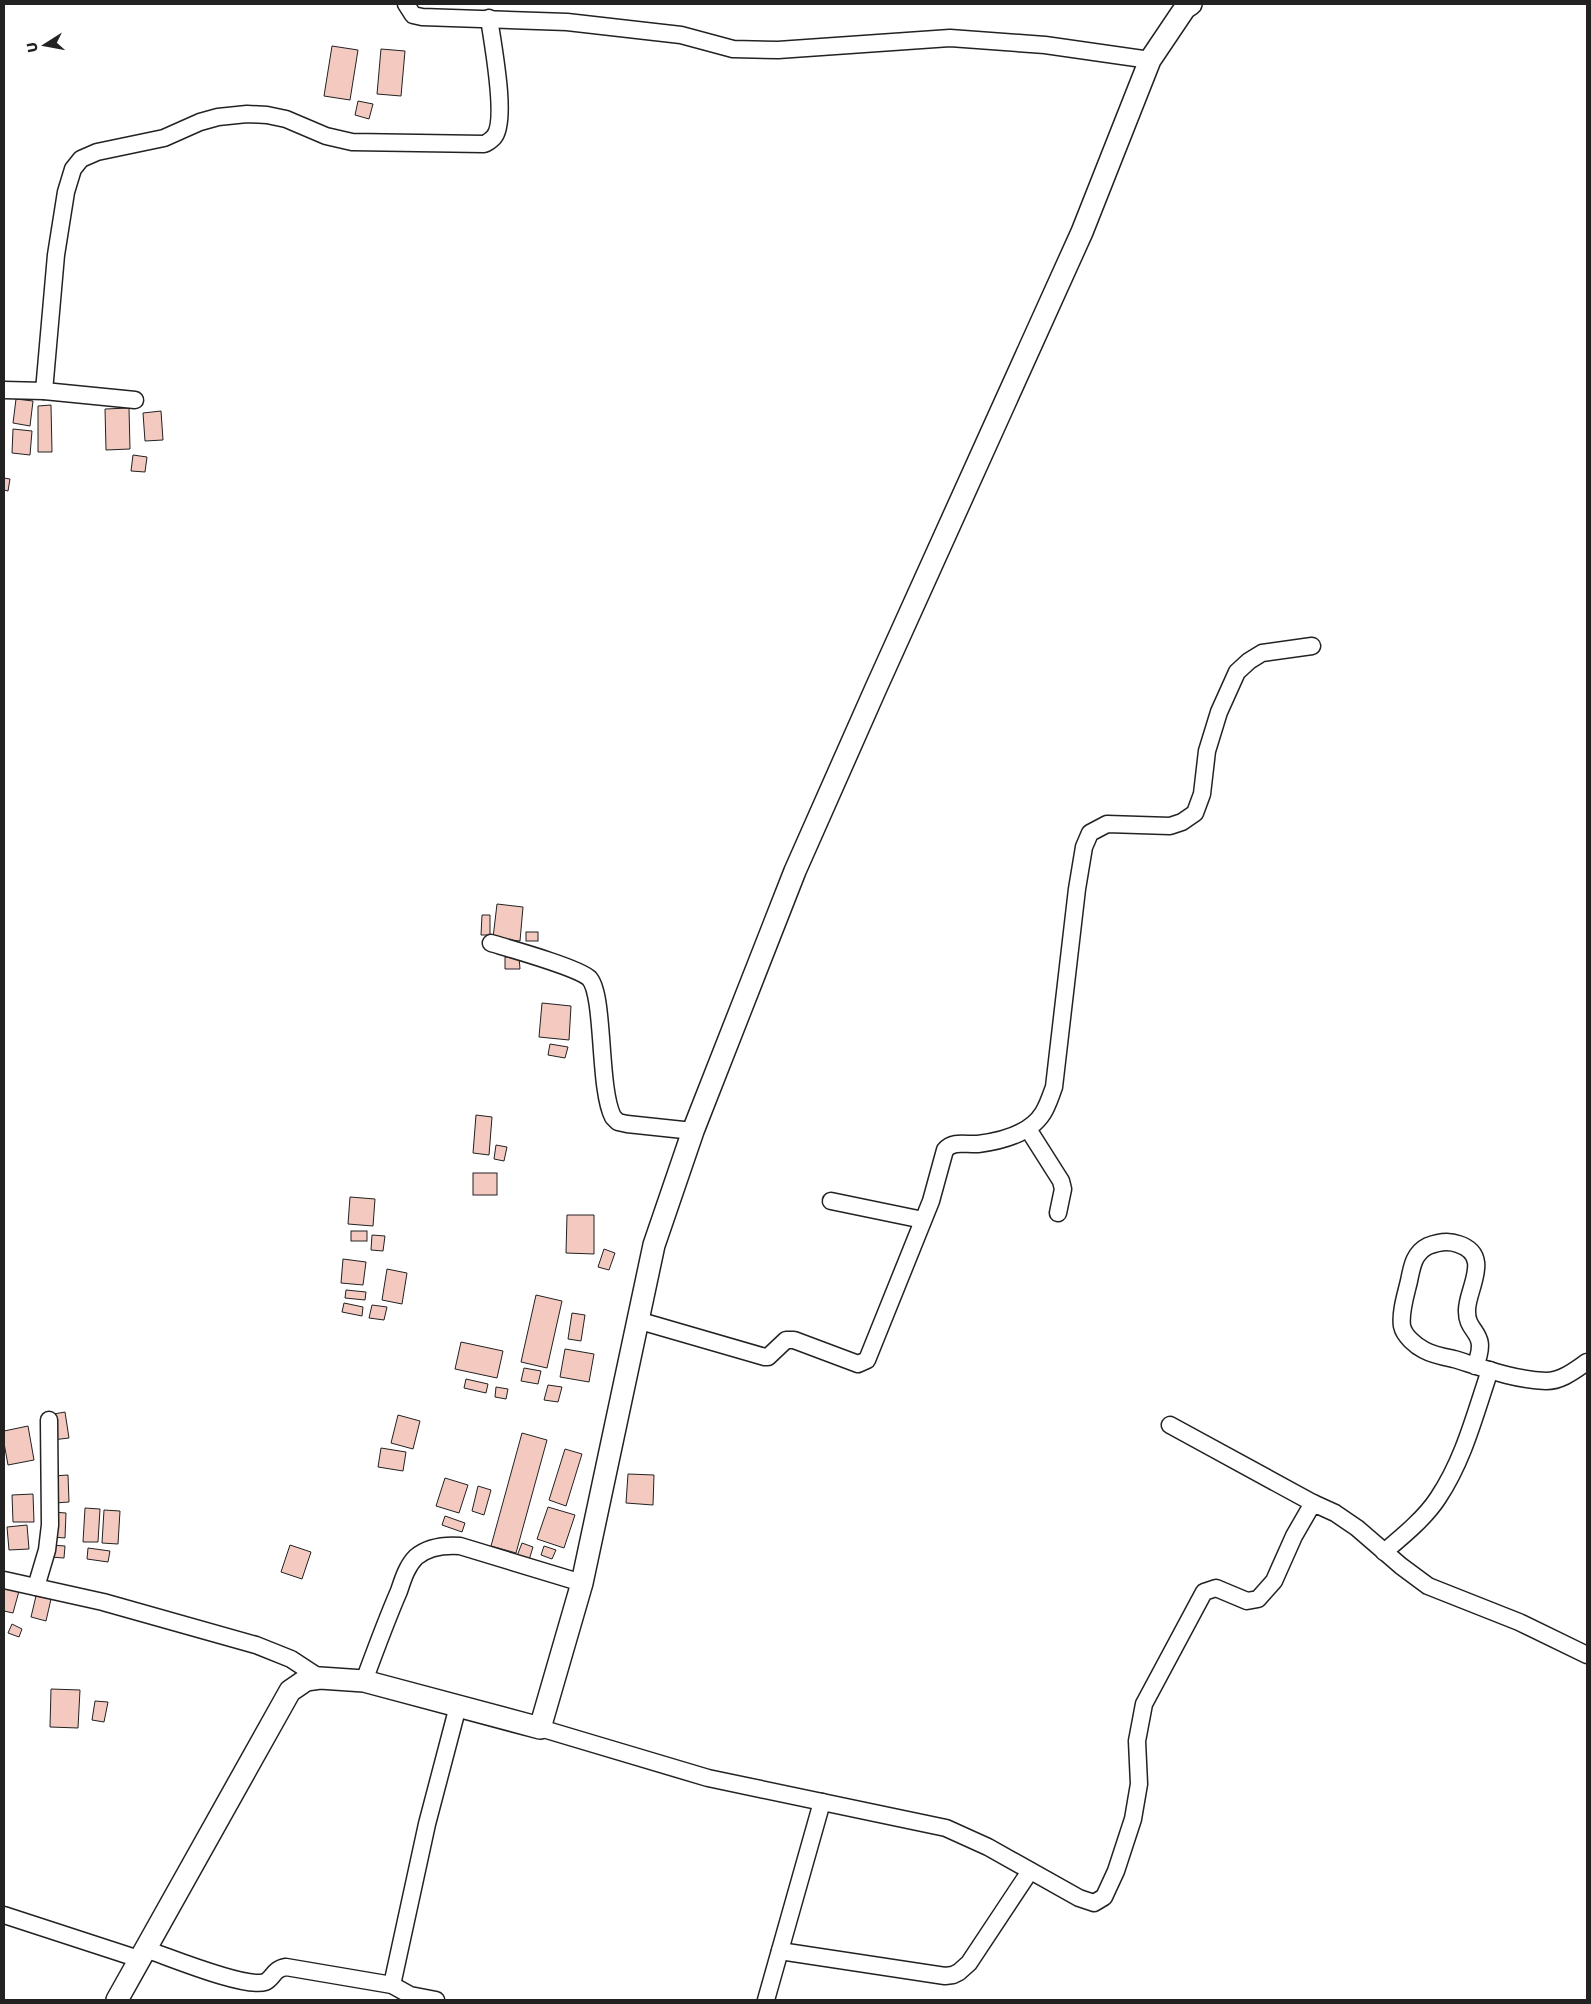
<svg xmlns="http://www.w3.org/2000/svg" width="1591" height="2004" font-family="Poppins,sans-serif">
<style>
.building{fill:#f3c9c0;stroke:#222}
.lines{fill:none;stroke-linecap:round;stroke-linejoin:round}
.minor-casing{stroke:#222;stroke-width:19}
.tertiary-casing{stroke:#222;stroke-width:24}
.minor{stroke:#fff;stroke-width:16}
.tertiary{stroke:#fff;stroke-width:21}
</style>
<rect width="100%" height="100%" fill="#fff"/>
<g class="building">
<path d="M332,46L358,50L350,100L324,96Z"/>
<path d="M381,49L405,51L401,96L377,94Z"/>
<path d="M358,101L373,104L369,119L355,115Z"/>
<path d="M16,399L33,401L30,426L13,423Z"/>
<path d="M51,405L52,452H38V406Z"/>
<path d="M129,408L130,449L106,450L105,409Z"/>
<path d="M161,411L163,440L145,441L143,413Z"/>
<path d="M13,429L32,431L30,455L12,453Z"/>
<path d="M133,455L147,457L145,472L131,471Z"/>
<path d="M4,478L10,479L8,491L4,490Z"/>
<path d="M497,904L523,907L520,941L493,938Z"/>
<path d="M482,915H490V935H481Z"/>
<rect x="526" y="932" width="12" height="9"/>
<path d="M505,957H519L520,969H505Z"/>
<path d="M542,1003L571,1006L569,1040L539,1037Z"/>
<path d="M550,1044L568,1047L565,1058L548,1055Z"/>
<path d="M476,1115L492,1117L489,1155L473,1153Z"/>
<path d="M496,1145L507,1147L504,1161L494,1159Z"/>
<rect x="473" y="1173" width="24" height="22"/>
<path d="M350,1197L375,1199L373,1226L348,1224Z"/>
<path d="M567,1215H594V1254L566,1253Z"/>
<rect x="351" y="1231" width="16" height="10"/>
<path d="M372,1235L385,1236L383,1251L371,1250Z"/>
<path d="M604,1249L615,1253L609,1270L598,1267Z"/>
<path d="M343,1259L366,1262L363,1285L341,1283Z"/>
<path d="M387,1269L407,1273L402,1304L382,1300Z"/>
<path d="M346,1290L366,1292L365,1300L345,1298Z"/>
<path d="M536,1295L562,1301L547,1368L521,1362Z"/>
<path d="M344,1303L363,1307L362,1316L342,1312Z"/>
<path d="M372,1305L387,1307L384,1320L369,1318Z"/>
<path d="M572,1313L585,1315L581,1341L568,1339Z"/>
<path d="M461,1342L503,1351L497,1378L455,1369Z"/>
<path d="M565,1349L594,1354L589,1382L560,1377Z"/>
<path d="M524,1368L541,1371L538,1384L521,1381Z"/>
<path d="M466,1379L488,1384L486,1393L464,1388Z"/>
<path d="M548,1385L562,1387L558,1402L544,1400Z"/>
<path d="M496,1387L508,1389L506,1399L495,1397Z"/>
<path d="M65,1412L69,1438L52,1440L48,1415Z"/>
<path d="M398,1415L420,1421L413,1449L391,1443Z"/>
<path d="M28,1426L34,1460L8,1465L4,1443V1431Z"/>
<path d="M522,1433L547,1440L516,1553L491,1546Z"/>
<path d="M381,1448L406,1452L403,1471L378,1467Z"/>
<path d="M565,1449L582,1454L566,1506L549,1500Z"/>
<path d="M628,1474L654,1475L653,1505L626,1503Z"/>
<path d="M68,1475L69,1502L55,1503L53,1476Z"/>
<path d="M445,1478L468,1485L459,1513L436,1506Z"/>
<path d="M478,1486L491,1490L484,1515L472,1511Z"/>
<path d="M33,1494L34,1522H13L12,1495Z"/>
<path d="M548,1507L575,1515L564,1548L537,1539Z"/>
<path d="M85,1508L100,1509L98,1542H83Z"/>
<path d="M104,1510L120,1511L118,1544L102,1543Z"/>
<path d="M53,1512L66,1513L65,1538L53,1537Z"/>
<path d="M445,1516L465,1523L462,1532L442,1525Z"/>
<path d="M27,1525L29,1549L9,1550L7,1527Z"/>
<path d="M522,1543L533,1547L529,1560L517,1556Z"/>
<path d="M51,1545L65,1546L64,1558L50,1557Z"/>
<path d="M290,1545L311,1552L302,1579L281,1572Z"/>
<path d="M544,1546L556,1550L552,1559L541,1555Z"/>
<path d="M88,1548L110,1551L108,1562L87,1559Z"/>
<path d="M4,1587L19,1591L13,1613L4,1611Z"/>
<path d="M36,1596L51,1599L46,1621L31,1617Z"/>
<path d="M12,1624L22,1629L19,1637L8,1633Z"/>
<path d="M51,1689L80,1690L78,1728L50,1727Z"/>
<path d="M95,1701L108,1702L104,1722L92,1720Z"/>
</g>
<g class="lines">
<defs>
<g id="minor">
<path d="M406,4L413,15L422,17L567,22L681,35L733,49L778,50L950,38L1045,45L1150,60"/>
<path d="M4,390L44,391L56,255L66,192L73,169L81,159L97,152L164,138L200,122L218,117L247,114L267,115L286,119L326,136L352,142L484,144C487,143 491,140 494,137C508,120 492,41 489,18"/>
<path d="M44,391L135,400"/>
<path d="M491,943C511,949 576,967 589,978C605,994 598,1088 613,1117L618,1122L627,1124L693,1131"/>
<path d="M1028,1129L1061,1181L1063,1189L1058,1213"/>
<path d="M831,1201L923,1220"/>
<path d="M637,1320L765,1357H768L786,1340H794L858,1364L867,1360L931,1201L945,1150C953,1140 967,1145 978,1144C1002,1141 1030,1134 1043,1113C1048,1105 1051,1095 1054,1087L1077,889L1084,847L1090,833L1107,824L1170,826L1182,822L1195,813L1202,794L1207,751L1219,712L1237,672L1249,661L1262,653L1312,646"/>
<path d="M1475,1366C1490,1330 1466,1335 1467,1310C1467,1289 1493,1255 1458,1244C1448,1240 1438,1242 1428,1246C1414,1253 1412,1266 1409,1281C1406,1294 1400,1312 1402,1326C1404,1336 1416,1346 1424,1350C1433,1355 1444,1357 1454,1359C1483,1368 1515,1380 1546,1381C1562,1381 1575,1370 1587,1362"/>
<path d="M1170,1425L1313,1503"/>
<path d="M1384,1552C1403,1536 1425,1518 1438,1498C1464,1459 1475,1414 1490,1370"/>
<path d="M4,1580L103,1602L256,1645L291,1659L320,1678"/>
<path d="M36,1587L47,1550L50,1525L49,1420"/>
<path d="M364,1681C375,1651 386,1621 399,1591C403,1579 407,1566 416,1557C428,1547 445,1545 460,1546L582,1583"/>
<path d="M540,1728L708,1778L946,1828L988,1847L1079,1898L1094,1903L1104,1897L1116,1871L1133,1819L1139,1784L1137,1741L1144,1704L1204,1592L1216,1588L1247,1601L1258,1599L1274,1581L1294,1536L1313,1503L1335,1513L1357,1528L1401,1566L1428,1586L1519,1622L1587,1655"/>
<path d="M4,1915L139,1959"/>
<path d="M145,1949C167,1956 245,1989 265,1982C273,1979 273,1969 286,1967L392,1985L410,1995L436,2000"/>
<path d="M780,1951L945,1976L953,1975L959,1972L969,1963L1030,1871"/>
<path d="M392,1985L427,1824L458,1706"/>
<path d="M766,2000L822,1802"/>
</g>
<path id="tertiary" d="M117,2000L290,1691L306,1680L320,1678L364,1681L540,1728L582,1583L654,1245L693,1131L795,871L876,688L1082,232L1150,60L1185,8L1191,4"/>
</defs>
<use href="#minor" class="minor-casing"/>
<use href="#tertiary" class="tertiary-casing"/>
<use href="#minor" class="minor"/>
<use href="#tertiary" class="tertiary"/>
</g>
<rect width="1591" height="2004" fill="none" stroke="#222222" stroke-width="10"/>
<g transform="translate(45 45) rotate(259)" stroke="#ffffff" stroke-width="4" paint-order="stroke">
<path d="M0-4L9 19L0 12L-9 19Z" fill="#222222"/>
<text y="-8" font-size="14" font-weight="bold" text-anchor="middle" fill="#222222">U</text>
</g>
</svg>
